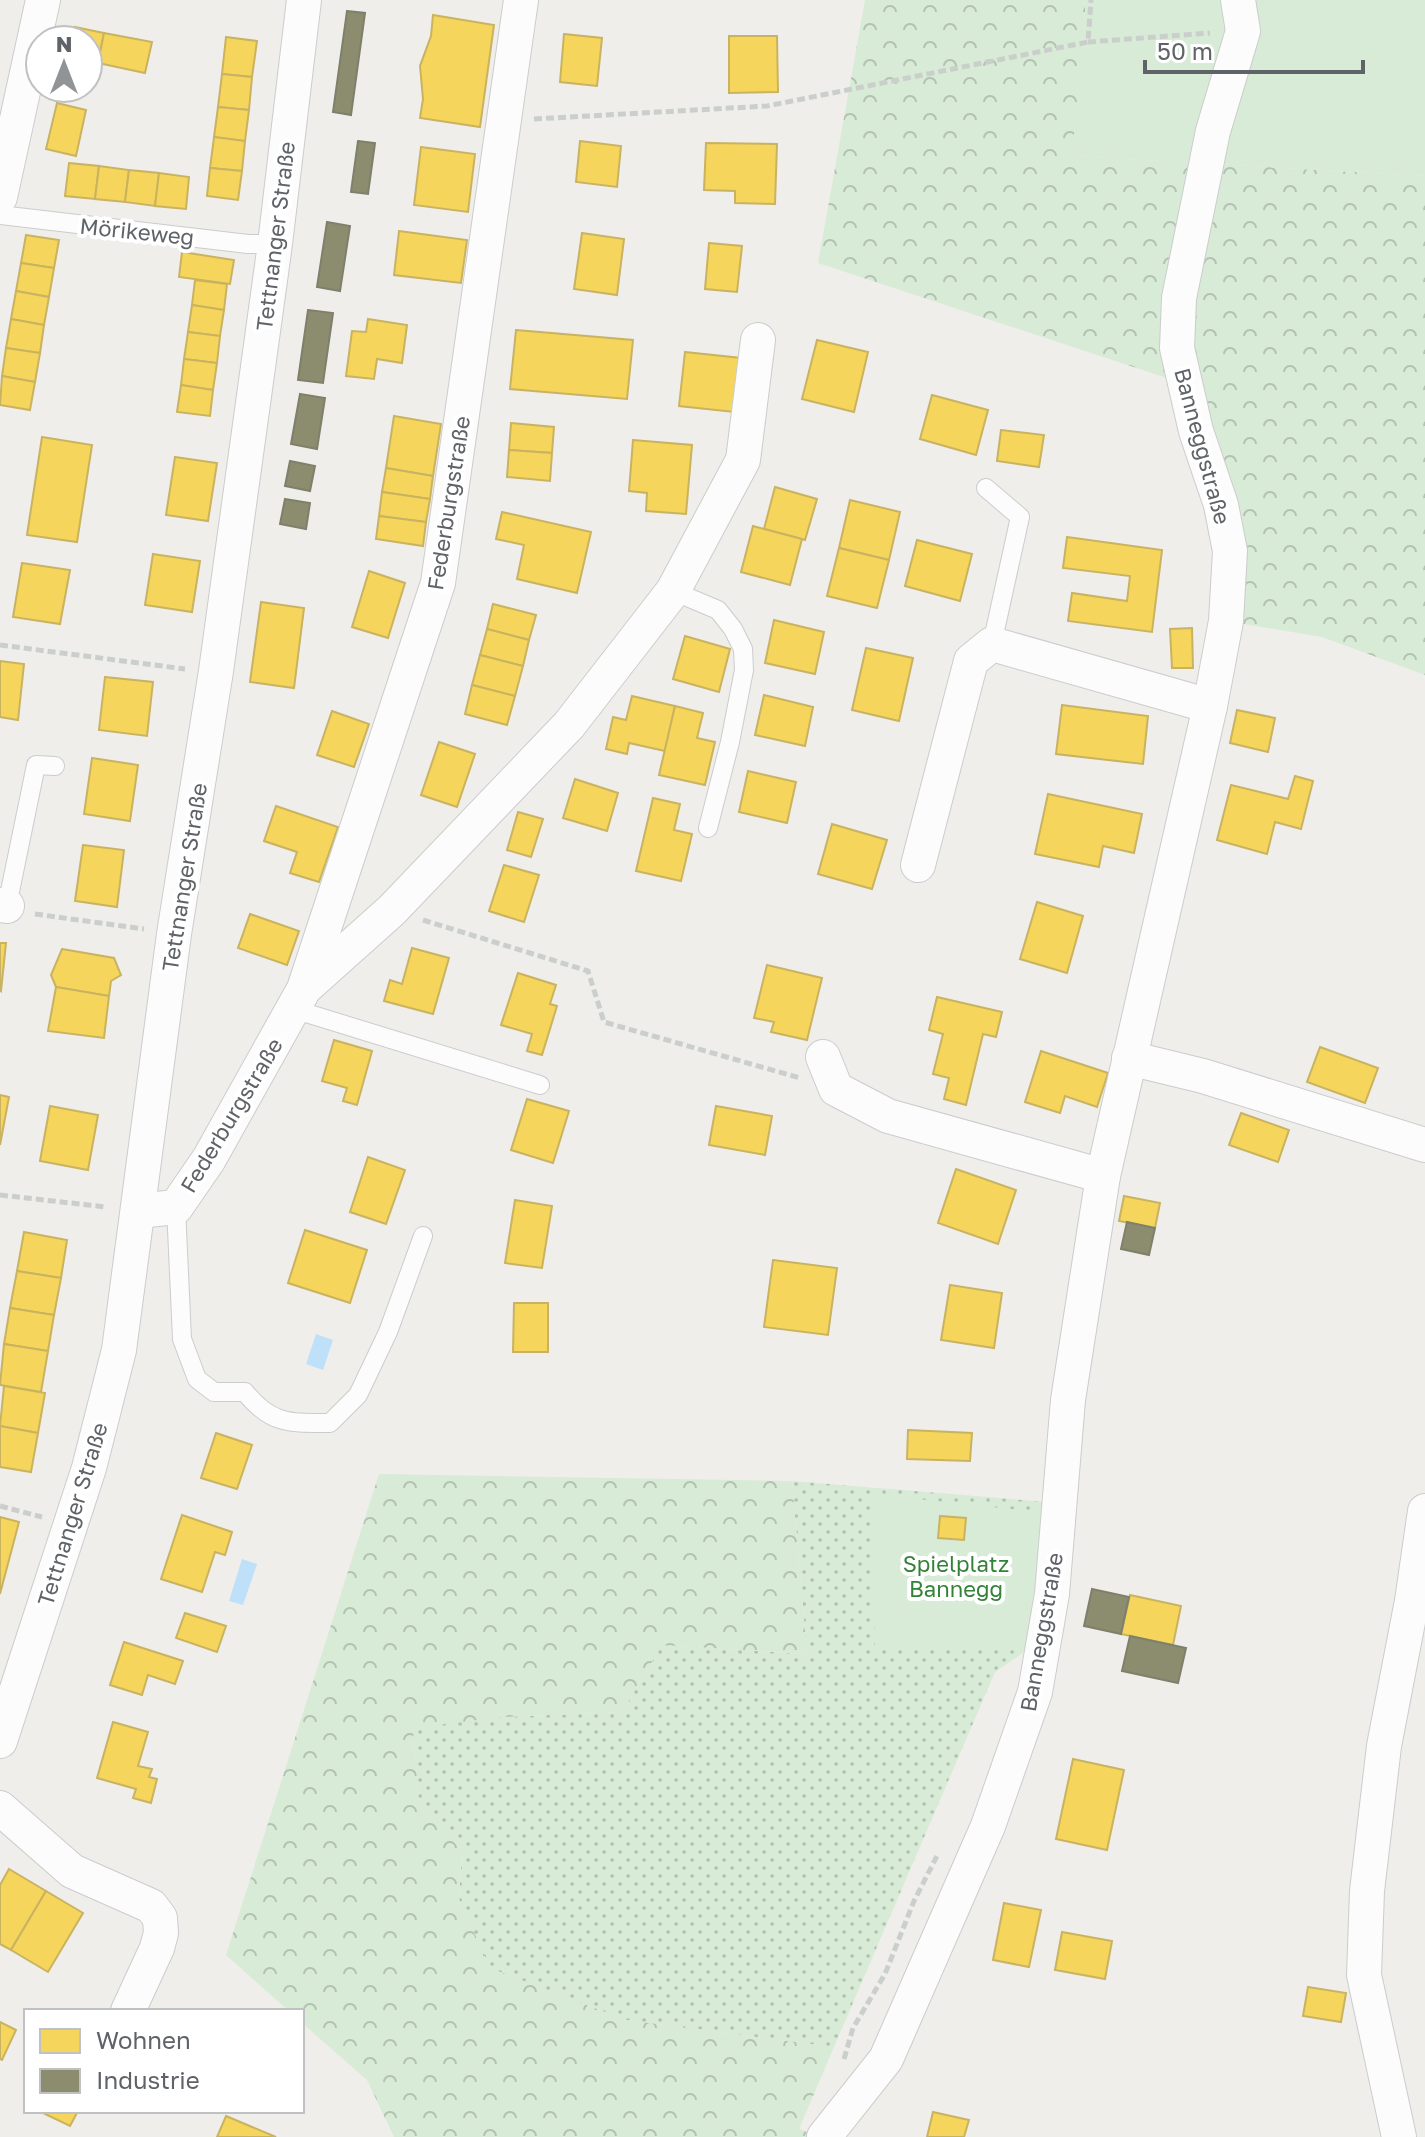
<svg xmlns="http://www.w3.org/2000/svg" width="1425" height="2137" font-family="'Golos Text',sans-serif">
<style>
.grass{fill:url(#grass-dots)}
.forest{fill:url(#forest-crowns)}
.green{fill:#d8ebd6}
.water{fill:#bfe0f9}
.homes{fill:#f6d55c;stroke:#c9b360;stroke-width:2}
.industry{fill:#8c8c6e;stroke:#7e806c;stroke-width:2}
.lines{fill:none;stroke-linecap:round;stroke-linejoin:round}
.lane-casing{stroke:#cbcccc;stroke-width:20}
.street-casing{stroke:#cbcccc;stroke-width:36}
.path{stroke:#cacfcc;stroke-width:5;stroke-dasharray:8 4;stroke-linecap:butt}
.lane{stroke:#fdfcfc;stroke-width:18}
.street{stroke:#fdfcfc;stroke-width:34}
.labels{text-anchor:middle;dominant-baseline:central;stroke-width:8;stroke-linejoin:round;paint-order:stroke}
.street-label{font-size:22px;fill:#5f6368;stroke:#fff}
.park-label{font-size:22px;fill:#348238;stroke:#fff}
</style>
<defs>
<pattern id="grass-dots" width="8" height="8" patternUnits="userSpaceOnUse" patternTransform="scale(2)"><rect width="8" height="8" fill="#d8ebd6"/><path d="M2 2h.1M6 6h.1" fill="none" stroke="#b2c2b1" stroke-width="1.8" stroke-linecap="round"/></pattern>
<pattern id="forest-crowns" width="20" height="18" patternUnits="userSpaceOnUse" patternTransform="scale(2)"><rect width="20" height="18" fill="#d8ebd6"/><path d="M2 6a3 3 0 1 1 6 0M12 15a3 3 0 1 1 6 0" fill="none" stroke="#b2c2b1"/></pattern>
</defs>
<rect width="100%" height="100%" fill="#efeeea"/>
<path class="grass" d="M792,1481L1048,1502L1027,1650L995,1672L834,2047L626,2020L489,1968L459,1899L462,1851L419,1804L413,1727L502,1717L622,1712L662,1645L807,1654Z"/>
<g class="forest">
<path d="M865,0H1086L1073,156L1425,176V675L1322,637L1226,621L1179,382L818,263Z"/>
<path d="M379,1474L792,1481L807,1654L662,1645L622,1712L502,1717L413,1728L419,1804L462,1851L459,1899L490,1968L626,2020L834,2047L799,2129L820,2137H394L367,2080L302,2023V2011H289L226,1955Z"/>
</g>
<g class="green">
<path d="M1086,0H1425V176L1072,156Z"/>
<path d="M871,1494L1048,1513L1027,1650L875,1647Z"/>
</g>
<g class="water">
<path d="M316,1334L333,1340L323,1370L306,1364Z"/>
<path d="M242,1559L257,1564L243,1605L229,1601Z"/>
</g>
<g class="homes">
<path d="M433,15L494,25L480,127L420,118L423,99L420,66L431,36Z"/>
<path d="M75,27L104,33L95,76L88,75V40H73Z"/>
<path d="M104,33L152,42L145,73L98,63Z"/>
<path d="M564,34L602,38L597,86L560,82Z"/>
<path d="M729,36H777L778,92L729,93Z"/>
<path d="M226,37L257,41L252,77L222,74Z"/>
<path d="M222,74L252,77L249,110L218,107Z"/>
<path d="M57,103L86,110L76,156L46,149Z"/>
<path d="M218,107L249,110L245,141L214,137Z"/>
<path d="M214,137L245,141L242,171L210,168Z"/>
<path d="M580,141L621,146L617,187L576,182Z"/>
<path d="M706,143L777,144L775,204L735,203V191L704,190Z"/>
<path d="M421,147L475,154L468,212L414,205Z"/>
<path d="M69,163L99,166L95,199L65,196Z"/>
<path d="M99,166L129,170L125,202L95,199Z"/>
<path d="M210,168L242,171L238,200L207,196Z"/>
<path d="M129,170L159,173L155,206L125,202Z"/>
<path d="M159,173L189,177L186,209L155,206Z"/>
<path d="M399,231L467,240L461,283L394,275Z"/>
<path d="M582,233L624,239L617,295L574,289Z"/>
<path d="M26,235L59,240L54,268L21,263Z"/>
<path d="M709,243L742,246L737,292L705,289Z"/>
<path d="M182,252L234,260L230,284L179,277Z"/>
<path d="M21,263L54,268L49,297L16,291Z"/>
<path d="M195,280L227,284L224,310L192,305Z"/>
<path d="M16,291L49,297L44,325L11,319Z"/>
<path d="M192,305L224,310L220,336L188,332Z"/>
<path d="M11,319L44,325L40,353L6,348Z"/>
<path d="M368,319L407,325L402,363L377,359L374,379L346,376L352,331L366,332Z"/>
<path d="M516,330L633,340L627,399L510,389Z"/>
<path d="M188,332L220,336L217,363L184,359Z"/>
<path d="M817,340L868,352L854,412L802,399Z"/>
<path d="M6,348L40,353L35,382L2,376Z"/>
<path d="M685,352L741,358L734,412L679,406Z"/>
<path d="M184,359L217,363L213,390L181,385Z"/>
<path d="M2,376L35,382L30,410L0,405Z"/>
<path d="M181,385L213,390L210,416L177,412Z"/>
<path d="M932,395L988,410L976,455L920,439Z"/>
<path d="M394,416L441,424L433,476L386,468Z"/>
<path d="M511,423L554,427L552,453L509,450Z"/>
<path d="M1001,430L1044,435L1039,467L997,461Z"/>
<path d="M42,437L92,445L77,542L27,535Z"/>
<path d="M633,440L692,445L686,514L646,511L647,493L629,491Z"/>
<path d="M509,450L552,453L550,481L507,477Z"/>
<path d="M175,457L217,463L208,521L166,515Z"/>
<path d="M386,468L433,476L430,499L382,492Z"/>
<path d="M775,487L817,499L805,540L764,529Z"/>
<path d="M382,492L430,499L426,522L379,516Z"/>
<path d="M850,500L900,512L889,560L839,548Z"/>
<path d="M502,512L591,532L577,593L517,579L524,545L496,539Z"/>
<path d="M379,516L426,522L423,546L376,539Z"/>
<path d="M753,526L802,539L790,585L741,572Z"/>
<path d="M1067,537L1162,550L1152,632L1068,621L1072,593L1127,601L1130,576L1063,568Z"/>
<path d="M917,540L972,554L960,601L905,586Z"/>
<path d="M839,548L889,560L877,608L827,596Z"/>
<path d="M153,554L200,561L192,612L145,605Z"/>
<path d="M22,563L70,570L60,624L13,617Z"/>
<path d="M369,571L405,583L388,638L352,627Z"/>
<path d="M261,602L304,608L294,688L250,682Z"/>
<path d="M493,604L536,615L529,640L487,629Z"/>
<path d="M774,620L824,632L815,674L765,663Z"/>
<path d="M1192,628L1193,668H1172L1170,629Z"/>
<path d="M487,629L529,640L523,666L480,655Z"/>
<path d="M685,636L730,649L719,692L673,679Z"/>
<path d="M866,648L913,658L899,721L852,710Z"/>
<path d="M480,655L523,666L515,696L472,685Z"/>
<path d="M0,661L24,664L18,720L0,717Z"/>
<path d="M105,677L153,682L147,736L99,730Z"/>
<path d="M472,685L515,696L507,725L465,714Z"/>
<path d="M764,695L813,707L805,746L755,735Z"/>
<path d="M632,696L675,706L665,751L629,743L627,754L606,749L613,717L626,720Z"/>
<path d="M1062,705L1148,716L1143,764L1056,754Z"/>
<path d="M675,706L703,713L697,738L715,742L705,785L659,775Z"/>
<path d="M1237,710L1275,718L1268,752L1230,743Z"/>
<path d="M332,711L369,724L354,767L317,755Z"/>
<path d="M439,742L475,754L457,807L421,795Z"/>
<path d="M92,758L138,765L130,821L84,814Z"/>
<path d="M748,771L796,782L787,823L739,812Z"/>
<path d="M1295,776L1313,781L1301,829L1275,822L1267,854L1217,840L1231,785L1288,799Z"/>
<path d="M575,779L618,793L607,831L563,818Z"/>
<path d="M1048,794L1142,814L1134,853L1103,846L1099,867L1035,854Z"/>
<path d="M653,798L680,804L674,830L692,834L681,881L636,871Z"/>
<path d="M276,806L338,827L319,882L290,873L297,852L264,841Z"/>
<path d="M518,812L543,819L531,857L507,850Z"/>
<path d="M832,824L887,840L872,889L818,874Z"/>
<path d="M83,845L124,850L117,907L75,901Z"/>
<path d="M504,865L539,875L524,922L489,911Z"/>
<path d="M1037,902L1083,916L1067,973L1020,959Z"/>
<path d="M250,914L299,931L287,965L238,948Z"/>
<path d="M0,943H6L1,991L0,990Z"/>
<path d="M412,948L449,958L433,1014L384,1001L390,980L402,984Z"/>
<path d="M62,949L114,958L121,975L111,981L109,996L56,987L51,975Z"/>
<path d="M767,965L822,978L807,1040L771,1032L774,1022L754,1018Z"/>
<path d="M518,973L556,985L550,1004L557,1006L542,1055L527,1051L532,1034L501,1025Z"/>
<path d="M56,987L109,996L104,1038L48,1031Z"/>
<path d="M937,997L1002,1012L996,1037L983,1034L966,1105L944,1099L949,1078L933,1074L943,1034L929,1030Z"/>
<path d="M334,1040L372,1051L357,1105L343,1101L347,1088L322,1081Z"/>
<path d="M1320,1047L1378,1068L1365,1103L1307,1082Z"/>
<path d="M1041,1051L1108,1073L1097,1107L1065,1096L1060,1113L1025,1102Z"/>
<path d="M0,1095L9,1097L0,1145Z"/>
<path d="M527,1099L569,1111L553,1163L511,1150Z"/>
<path d="M50,1106L98,1115L88,1170L40,1161Z"/>
<path d="M716,1106L772,1116L765,1155L709,1145Z"/>
<path d="M1241,1113L1289,1130L1278,1162L1229,1145Z"/>
<path d="M368,1157L405,1170L386,1224L350,1212Z"/>
<path d="M956,1169L1016,1190L998,1244L938,1223Z"/>
<path d="M1124,1196L1160,1203L1155,1228L1119,1221Z"/>
<path d="M515,1200L552,1206L542,1268L505,1263Z"/>
<path d="M305,1230L367,1250L350,1303L288,1283Z"/>
<path d="M24,1232L67,1240L61,1278L17,1271Z"/>
<path d="M773,1260L837,1268L828,1335L764,1327Z"/>
<path d="M17,1271L61,1278L54,1315L10,1308Z"/>
<path d="M950,1285L1002,1293L994,1348L941,1340Z"/>
<path d="M514,1303H548V1352H513Z"/>
<path d="M10,1308L54,1315L48,1351L4,1344Z"/>
<path d="M4,1344L48,1351L41,1392L0,1385Z"/>
<path d="M4,1386L45,1393L38,1433L0,1426Z"/>
<path d="M0,1426L38,1433L31,1472L0,1467Z"/>
<path d="M908,1430L972,1433L970,1461L907,1459Z"/>
<path d="M216,1433L252,1445L237,1489L201,1478Z"/>
<path d="M182,1515L232,1532L225,1555L215,1552L202,1592L161,1579Z"/>
<path d="M940,1516L966,1518L964,1540L938,1538Z"/>
<path d="M0,1517L19,1522L0,1594Z"/>
<path d="M1130,1595L1181,1606L1173,1645L1121,1634Z"/>
<path d="M185,1613L226,1626L217,1652L176,1638Z"/>
<path d="M124,1642L183,1661L175,1684L148,1675L142,1695L110,1685Z"/>
<path d="M113,1722L148,1732L138,1766L152,1769L149,1777L157,1779L151,1803L133,1798L136,1789L97,1778Z"/>
<path d="M1073,1759L1124,1770L1107,1850L1056,1839Z"/>
<path d="M9,1869L46,1891L11,1950L0,1944V1885Z"/>
<path d="M46,1891L83,1913L48,1972L11,1950Z"/>
<path d="M1004,1903L1041,1910L1029,1967L993,1960Z"/>
<path d="M1062,1932L1112,1941L1105,1979L1055,1970Z"/>
<path d="M1308,1987L1346,1993L1341,2022L1303,2016Z"/>
<path d="M0,2022L16,2030L2,2060L0,2059Z"/>
<path d="M39,2111H78L70,2126Z"/>
<path d="M933,2112L969,2120L964,2137H927Z"/>
<path d="M226,2116L276,2137H217Z"/>
</g>
<g class="industry">
<path d="M347,11L365,13L351,115L333,112Z"/>
<path d="M358,141L375,143L368,194L351,192Z"/>
<path d="M327,222L350,226L340,291L317,287Z"/>
<path d="M308,310L333,313L323,383L298,380Z"/>
<path d="M300,394L325,398L317,449L291,444Z"/>
<path d="M290,461L315,466L310,491L285,486Z"/>
<path d="M285,499L310,503L306,529L280,524Z"/>
<path d="M1127,1222L1155,1228L1149,1255L1121,1249Z"/>
<path d="M1092,1589L1129,1597L1121,1634L1084,1626Z"/>
<path d="M1130,1636L1186,1648L1178,1683L1122,1671Z"/>
</g>
<g class="lines">
<defs>
<g id="lane">
<path d="M0,215L248,244H275"/>
<path d="M986,488L1020,517L992,644"/>
<path d="M673,591L718,610L733,629L743,649L744,670L730,742L708,828"/>
<path d="M7,906L36,765L55,766"/>
<path d="M293,1009L540,1085"/>
<path d="M176,1207L182,1339L197,1379L214,1392H245C271,1425 291,1423 330,1423L358,1395L388,1332L423,1236"/>
</g>
<g id="street">
<path d="M0,197L43,0"/>
<path d="M918,865L971,661L992,644L1210,706"/>
<path d="M0,905L7,906"/>
<path d="M307,986L392,910L569,725L673,591L743,460L758,340"/>
<path d="M823,1057L836,1089L888,1116L1103,1176"/>
<path d="M1129,1058L1203,1076L1425,1145"/>
<path d="M138,1211L176,1207L209,1159L304,989L438,583L521,0"/>
<path d="M0,1741L89,1468L119,1350L174,934L216,671L275,244L304,0"/>
<path d="M0,1808L72,1871L151,1906L160,1918L161,1933L157,1948L128,2011"/>
<path d="M824,2137L886,2059L988,1826L1035,1692L1052,1594L1068,1400L1103,1176L1210,706L1226,621L1230,551L1221,505L1196,431L1177,348L1179,298L1213,131L1243,31L1238,0"/>
<path d="M1399,2137L1364,1975L1367,1891L1384,1746L1412,1601L1425,1511"/>
</g>
</defs>
<use href="#lane" class="lane-casing"/>
<use href="#street" class="street-casing"/>
<g class="path">
<path d="M1088,42L1210,33"/>
<path d="M534,119L767,106L1088,42L1091,0"/>
<path d="M0,645L185,669"/>
<path d="M35,914L144,929"/>
<path d="M423,920L588,971L604,1022L800,1078"/>
<path d="M0,1195L106,1207"/>
<path d="M0,1506L42,1517"/>
<path d="M844,2059L853,2028L885,1974L914,1901L938,1854"/>
</g>
<use href="#lane" class="lane"/>
<use href="#street" class="street"/>
</g>
<g class="labels">
<g class="street-label">
<text transform="translate(137 231) rotate(6)">Mörikeweg</text>
<text transform="translate(275 236) rotate(-83)">Tettnanger Straße</text>
<text transform="translate(1203 446) rotate(75)">Banneggstraße</text>
<text transform="translate(448 503) rotate(-81)">Federburgstraße</text>
<text transform="translate(184 877) rotate(-81)">Tettnanger Straße</text>
<text transform="translate(231 1115) rotate(-59)">Federburgstraße</text>
<text transform="translate(72 1514) rotate(-73)">Tettnanger Straße</text>
<text transform="translate(1041 1632) rotate(-80)">Banneggstraße</text>
</g>
<g class="park-label">
<text x="956" y="1563">Spielplatz<tspan x="956" dy="25">Bannegg</tspan></text>
</g>
</g>
<rect x="24" y="2009" width="280" height="104" fill="#ffffff" stroke="#bfc1c3" stroke-width="2"/>
<rect x="40" y="2029" width="40" height="24" fill="#f6d55c" stroke="#bfc1c3" stroke-width="2"/>
<text x="96" y="2049" font-size="24" fill="#5f6368">Wohnen</text>
<rect x="40" y="2069" width="40" height="24" fill="#8c8c6e" stroke="#bfc1c3" stroke-width="2"/>
<text x="96" y="2089" font-size="24" fill="#5f6368">Industrie</text>
<g transform="translate(64 64)"><circle r="38" fill="#ffffff" stroke="#bfc1c3" stroke-width="2"/>
<path d="M0-6L14 30L0 20L-14 30Z" fill="#919496"/>
<text y="-12" font-size="22" font-weight="bold" text-anchor="middle" fill="#5f6368">N</text>
</g>
<path d="M1145 60v12h218v-12" fill="none" stroke="#5f6368" stroke-width="4"/>
<text x="1157" y="60" font-size="24" fill="#5f6368" stroke="#ffffff" stroke-width="6" paint-order="stroke">50 m</text>
</svg>
